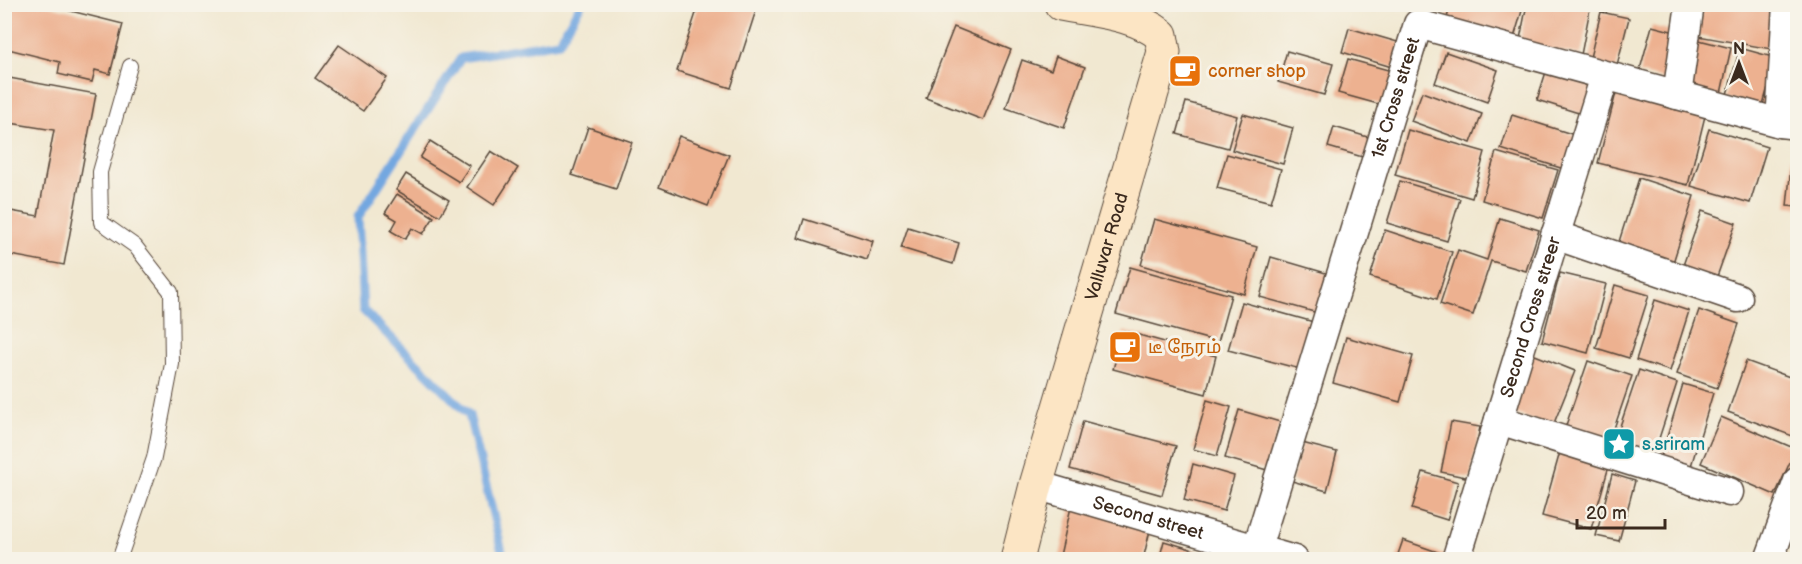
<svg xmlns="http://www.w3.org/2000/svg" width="1802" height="564" font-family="'Balsamiq Sans','Noto Sans Tamil',sans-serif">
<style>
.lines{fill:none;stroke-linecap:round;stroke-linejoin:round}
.stream{stroke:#73a7e0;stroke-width:9}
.building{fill:#edb190}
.service-casing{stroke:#564639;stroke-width:16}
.minor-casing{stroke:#564639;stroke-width:31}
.secondary-casing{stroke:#564639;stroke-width:35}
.service{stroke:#fff;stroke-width:14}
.minor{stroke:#fff;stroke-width:28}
.secondary{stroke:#fce5c4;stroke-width:33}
.labels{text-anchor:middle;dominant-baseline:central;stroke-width:6;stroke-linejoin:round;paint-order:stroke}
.food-label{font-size:18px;fill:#c56008;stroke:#f7f3e8;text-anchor:start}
.street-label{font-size:18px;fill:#3b2a1e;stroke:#f7f3e8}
.culture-label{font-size:18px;fill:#0d838f;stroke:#f7f3e8;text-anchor:start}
</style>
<rect width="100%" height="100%" fill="#f7f3e8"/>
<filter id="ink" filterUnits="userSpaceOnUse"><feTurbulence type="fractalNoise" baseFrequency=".0167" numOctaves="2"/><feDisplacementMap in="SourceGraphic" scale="12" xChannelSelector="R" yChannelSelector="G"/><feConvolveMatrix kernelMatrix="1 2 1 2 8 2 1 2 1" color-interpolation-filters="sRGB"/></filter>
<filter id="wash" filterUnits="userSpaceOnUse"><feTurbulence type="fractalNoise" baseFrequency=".008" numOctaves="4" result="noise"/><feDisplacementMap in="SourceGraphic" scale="24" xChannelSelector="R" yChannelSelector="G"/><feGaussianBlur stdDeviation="1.35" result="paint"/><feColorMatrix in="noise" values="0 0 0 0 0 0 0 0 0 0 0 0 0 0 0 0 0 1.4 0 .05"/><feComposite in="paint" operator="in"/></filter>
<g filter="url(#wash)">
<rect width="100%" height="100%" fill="#f1e8d1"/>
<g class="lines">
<path class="stream" d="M504,560L469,415L363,310L358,217L461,58L559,42L581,4"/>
</g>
<g id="blocks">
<g class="building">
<path d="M6,4H43L123,24L110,74L95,70L92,82L58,74L60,62L4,48Z"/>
<path d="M699,4H758L731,88L677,71Z"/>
<path d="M1451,4H1524L1513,41L1446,21Z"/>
<path d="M1527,4H1591L1581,55L1519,44Z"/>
<path d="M1703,4H1779L1771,49L1698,36Z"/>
<path d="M1601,12L1629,18L1615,73L1588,66Z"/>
<path d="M1652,26L1683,34L1671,81L1639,73Z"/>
<path d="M954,27L1011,50L983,120L926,98Z"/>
<path d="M1349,28L1401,43L1395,68L1342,52Z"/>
<path d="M1695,39L1731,48L1720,98L1683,89Z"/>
<path d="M339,45L387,78L363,111L315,78Z"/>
<path d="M1740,48L1776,58L1762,108L1726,98Z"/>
<path d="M1287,51L1333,64L1324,95L1278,82Z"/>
<path d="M1446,52L1498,70L1487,102L1435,83Z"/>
<path d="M1056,56L1085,67L1064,128L1006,108L1022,60L1051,70Z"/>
<path d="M1348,59L1399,73L1389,107L1338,93Z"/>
<path d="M1546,72L1594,87L1585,115L1537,100Z"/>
<path d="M4,77L96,94L64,265L5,254V210L38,216L54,130L4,122Z"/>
<path d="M1422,92L1482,114L1471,143L1411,121Z"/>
<path d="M1616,93L1705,116L1688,185L1598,163Z"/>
<path d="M1186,102L1237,116L1228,148L1177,134Z"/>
<path d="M1243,114L1293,128L1283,164L1232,150Z"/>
<path d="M1512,115L1578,136L1567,170L1501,149Z"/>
<path d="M588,127L632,142L616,189L572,175Z"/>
<path d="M1334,127L1371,138L1366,158L1328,147Z"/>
<path d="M1709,129L1767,147L1750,203L1691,186Z"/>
<path d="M1408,130L1485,152L1472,198L1395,175Z"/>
<path d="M679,136L729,155L708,206L659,187Z"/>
<path d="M1794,136H1798V207L1787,206Z"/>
<path d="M430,141L470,166L459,182L420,158Z"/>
<path d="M491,151L518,168L494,205L467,187Z"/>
<path d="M1496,152L1558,170L1543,218L1482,200Z"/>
<path d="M1227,154L1281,169L1271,202L1217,188Z"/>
<path d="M406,174L449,200L440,216L396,190Z"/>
<path d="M1639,178L1694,196L1672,266L1617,248Z"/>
<path d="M1400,181L1460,199L1447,241L1387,223Z"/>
<path d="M397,194L434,217L423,234L412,228L405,239L391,231L397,220L385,213Z"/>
<path d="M1702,211L1736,223L1714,285L1680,274Z"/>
<path d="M1500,218L1539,230L1526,271L1491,261L1473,315L1440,304L1458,250L1487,260Z"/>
<path d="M804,219L873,241L867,260L798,238Z"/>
<path d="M1154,219L1257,247L1244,294L1141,265Z"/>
<path d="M908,227L959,243L953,264L901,248Z"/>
<path d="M1385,230L1452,252L1437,299L1370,277Z"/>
<path d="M1271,257L1336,276L1325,315L1260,297Z"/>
<path d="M1130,267L1231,295L1218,342L1116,314Z"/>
<path d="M1560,273L1606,284L1588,353L1542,341Z"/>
<path d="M1615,285L1649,295L1629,358L1596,348Z"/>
<path d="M1655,300L1689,311L1670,371L1636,360Z"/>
<path d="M1242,302L1321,324L1308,371L1228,350Z"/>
<path d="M1699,310L1739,324L1717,388L1677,374Z"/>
<path d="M1124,331L1216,356L1206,394L1113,369Z"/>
<path d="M1346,337L1413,356L1400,402L1333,383Z"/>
<path d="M1530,353L1575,371L1552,428L1507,410Z"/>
<path d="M1588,361L1632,376L1608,446L1564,431Z"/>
<path d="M1746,361L1798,380V438L1728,412Z"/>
<path d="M1639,370L1677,383L1652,460L1613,447Z"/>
<path d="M1683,384L1713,393L1691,466L1661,457Z"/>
<path d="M1207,400L1231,407L1217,456L1193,449Z"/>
<path d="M1239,410L1280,422L1267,470L1225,458Z"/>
<path d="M1721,417L1796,449L1775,495L1701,463Z"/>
<path d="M1083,421L1176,446L1162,495L1070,469Z"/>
<path d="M1451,422L1480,427L1470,478L1441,472Z"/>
<path d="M1302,443L1337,452L1327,491L1292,481Z"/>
<path d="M1560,452L1609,466L1591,529L1542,516Z"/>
<path d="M1193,464L1234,476L1224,511L1184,500Z"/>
<path d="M1423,472L1458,482L1447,520L1412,509Z"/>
<path d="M1612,474L1635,481L1619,541L1596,536Z"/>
<path d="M1071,507L1151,526L1143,560H1059Z"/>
<path d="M1403,540L1446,555L1444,560H1396Z"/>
<path d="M1164,541L1224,559V560H1159Z"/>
</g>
</g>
</g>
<g filter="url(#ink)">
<use href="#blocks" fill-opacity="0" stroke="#564639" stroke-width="1.5"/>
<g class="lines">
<defs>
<path id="service" d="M119,560L154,458L172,364L171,292L135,246L101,222L100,172L130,66"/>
<g id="minor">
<path d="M1677,95L1690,4"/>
<path d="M1780,123L1787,4"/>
<path d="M1555,235L1738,298"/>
<path d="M1499,420L1729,492"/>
<path id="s1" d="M1036,485L1294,560"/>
<path id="s2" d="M1257,548L1418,24L1780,123L1798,125"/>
<path id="s3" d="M1456,560C1506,398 1554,237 1605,76"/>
<path d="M1769,560L1798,481"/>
</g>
<g id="secondary">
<path id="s4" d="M1017,560L1036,485L1164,52L1161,35C1134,13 1095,11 1061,4"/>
</g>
</defs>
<use href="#service" class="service-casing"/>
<use href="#minor" class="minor-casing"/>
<use href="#secondary" class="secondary-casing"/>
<use href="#service" class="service"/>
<use href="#minor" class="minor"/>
<use href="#secondary" class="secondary"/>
</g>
</g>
<defs>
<symbol id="cafe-square" viewBox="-11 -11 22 22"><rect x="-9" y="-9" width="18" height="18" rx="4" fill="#e8710a" stroke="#f7f3e8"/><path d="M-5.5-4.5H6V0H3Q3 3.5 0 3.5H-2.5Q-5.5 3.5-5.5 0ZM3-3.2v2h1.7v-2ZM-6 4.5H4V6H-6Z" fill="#fff"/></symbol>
<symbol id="sight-square" viewBox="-11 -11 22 22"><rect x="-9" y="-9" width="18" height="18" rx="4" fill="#0f9aa8" stroke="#f7f3e8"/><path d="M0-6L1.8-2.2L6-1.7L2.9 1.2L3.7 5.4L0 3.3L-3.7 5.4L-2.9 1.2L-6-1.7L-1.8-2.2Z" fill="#fff"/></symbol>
</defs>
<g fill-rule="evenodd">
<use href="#cafe-square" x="1166" y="52" width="38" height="38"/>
<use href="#cafe-square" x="1106" y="328" width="38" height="38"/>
<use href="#sight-square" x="1600" y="425" width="38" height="38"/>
</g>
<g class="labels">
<g class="food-label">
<text x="1208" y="71">corner shop</text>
<text x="1148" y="347">டீ நேரம்</text>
</g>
<g class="street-label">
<text stroke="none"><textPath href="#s2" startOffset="471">1st Cross street</textPath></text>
<text stroke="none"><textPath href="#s4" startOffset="326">Valluvar Road</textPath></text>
<text stroke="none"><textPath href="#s3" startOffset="254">Second Cross streer</textPath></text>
<text stroke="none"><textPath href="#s1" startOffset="117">Second street</textPath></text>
</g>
<g class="culture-label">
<text x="1642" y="444">s.sriram</text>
</g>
</g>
<rect width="1802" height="564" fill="none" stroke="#f7f3e8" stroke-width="24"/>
<g transform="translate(1739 63)" stroke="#f7f3e8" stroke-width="4.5" paint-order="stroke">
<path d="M0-4.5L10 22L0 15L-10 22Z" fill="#3b2a1e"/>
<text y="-9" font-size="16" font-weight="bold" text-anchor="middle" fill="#3b2a1e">N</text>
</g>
<path d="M1577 519v9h88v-9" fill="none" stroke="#3b2a1e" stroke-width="3"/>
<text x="1586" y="519" font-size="18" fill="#3b2a1e" stroke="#f7f3e8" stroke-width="4.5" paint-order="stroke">20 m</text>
</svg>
